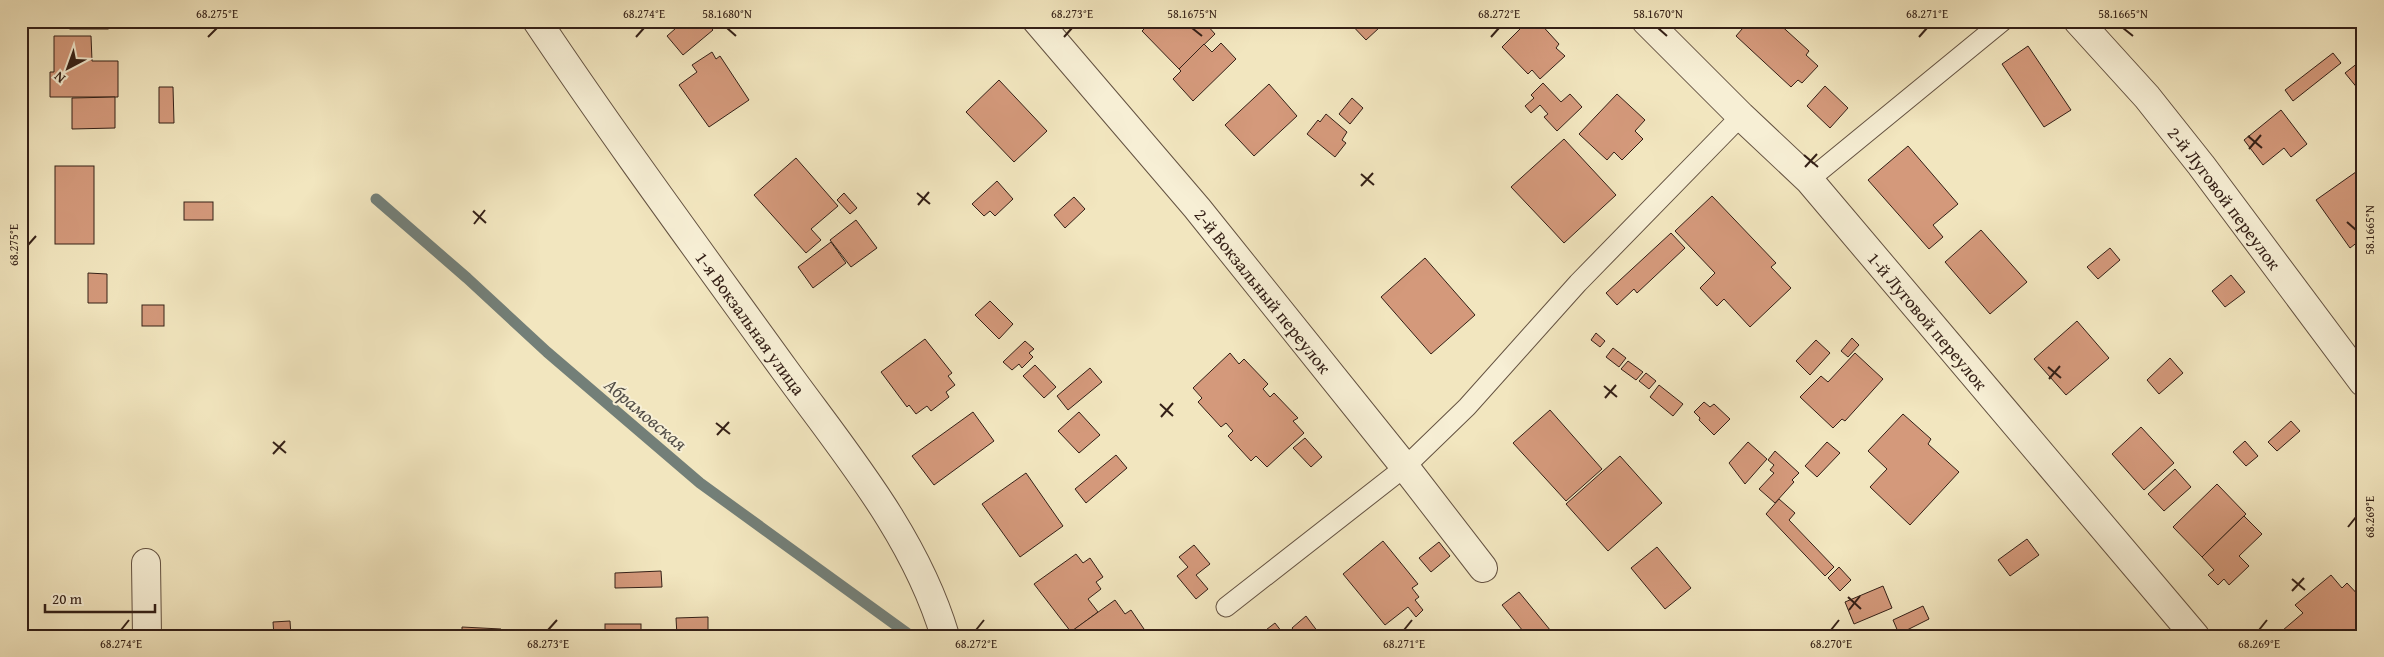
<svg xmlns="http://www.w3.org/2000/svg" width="2384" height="657" font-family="'Gentium Book Plus',serif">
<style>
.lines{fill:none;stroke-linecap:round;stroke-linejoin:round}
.stream{stroke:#737f78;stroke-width:11}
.building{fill:#d4997b;stroke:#342017}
.lane-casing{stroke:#645241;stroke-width:21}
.street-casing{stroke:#645241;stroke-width:30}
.lane{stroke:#f7efd5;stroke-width:19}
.street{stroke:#f7efd5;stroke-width:28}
.ticks{fill:none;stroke:#342017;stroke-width:2}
.labels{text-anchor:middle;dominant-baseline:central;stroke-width:4;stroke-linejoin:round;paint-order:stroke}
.street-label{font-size:18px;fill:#342017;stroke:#f7efd5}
.water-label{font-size:19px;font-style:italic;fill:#544f48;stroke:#f7efd5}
.neatline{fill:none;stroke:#342017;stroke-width:2}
.ticks-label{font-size:12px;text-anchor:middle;fill:#342017}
</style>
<rect width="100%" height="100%" fill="#f2e6bf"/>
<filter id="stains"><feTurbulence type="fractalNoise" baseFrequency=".004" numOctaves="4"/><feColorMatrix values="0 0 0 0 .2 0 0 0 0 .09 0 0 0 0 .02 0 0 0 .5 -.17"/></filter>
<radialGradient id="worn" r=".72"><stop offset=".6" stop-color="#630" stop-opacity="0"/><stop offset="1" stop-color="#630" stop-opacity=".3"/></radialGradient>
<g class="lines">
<path class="stream" d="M376,199L467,278L547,352L700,483L911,636"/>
</g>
<g class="building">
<rect x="70" y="21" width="38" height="8"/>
<path d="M684,21H705L713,30L683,55L667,36Z"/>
<path d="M1152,21H1211L1207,25L1215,34L1179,69L1142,31Z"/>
<path d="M1348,21H1373L1379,28L1366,40Z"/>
<path d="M1528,21H1538L1559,44L1556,48L1565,56L1540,79L1532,70L1528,74L1502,47Z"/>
<path d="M1749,21H1776L1809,51L1806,55L1818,66L1802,83L1798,80L1791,87L1736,36Z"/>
<path d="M54,36H91L92,61H118V97H50V72H54Z"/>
<path d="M1221,43L1236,59L1193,101L1173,79L1181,71L1179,69L1204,44L1212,52Z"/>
<path d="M2028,46L2071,110L2044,127L2002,64Z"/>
<path d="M712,52L716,59L720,56L749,100L709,127L679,85L697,72L692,65Z"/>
<path d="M2333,53L2341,63L2293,101L2285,90Z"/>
<path d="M2363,59V95L2345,73Z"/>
<path d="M999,80L1047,131L1014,162L966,112Z"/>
<path d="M1543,83L1561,102L1570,94L1582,107L1557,131L1544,117L1548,114L1540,105L1531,113L1525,106L1534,98L1531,95Z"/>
<path d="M1269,84L1297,116L1254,156L1225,125Z"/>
<path d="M1825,86L1848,108L1830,128L1807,106Z"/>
<path d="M159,87H173L174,123H159Z"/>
<path d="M1617,94L1645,120L1635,131L1643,139L1622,160L1614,152L1607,160L1579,134Z"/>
<path d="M115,97V128L72,129V98Z"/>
<path d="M1352,98L1363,108L1350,124L1339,114Z"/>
<path d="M2281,110L2307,144L2291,157L2284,148L2263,165L2244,140Z"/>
<path d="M1326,114L1347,132L1342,140L1346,143L1335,157L1307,134L1318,120L1320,122Z"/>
<path d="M1564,139L1616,195L1564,243L1511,187Z"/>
<path d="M1908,146L1958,204L1933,225L1943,237L1929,249L1868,180Z"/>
<path d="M796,158L838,206L811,229L821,240L806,253L754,195Z"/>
<rect x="55" y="166" width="39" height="78"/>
<path d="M2363,167V238L2350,248L2316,200Z"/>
<path d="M997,181L1013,199L995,216L990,211L984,216L972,204Z"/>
<path d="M844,193L857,208L850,214L837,200Z"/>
<path d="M1712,196L1776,263L1771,267L1791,288L1750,327L1724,299L1717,306L1700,288L1715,273L1675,231Z"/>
<path d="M1074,197L1085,209L1065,228L1054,215Z"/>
<rect x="184" y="202" width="29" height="18"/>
<path d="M856,220L877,248L851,267L830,240Z"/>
<path d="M1981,230L2027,282L1990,314L1945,262Z"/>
<path d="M1671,233L1685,248L1637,293L1634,289L1617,305L1606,293Z"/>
<path d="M831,242L846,263L813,288L798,267Z"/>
<path d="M2110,248L2120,260L2098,279L2087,267Z"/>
<path d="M1425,258L1475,315L1431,354L1381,297Z"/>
<path d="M88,273L107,274V303H88Z"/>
<path d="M2231,275L2245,292L2225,307L2212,291Z"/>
<path d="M990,301L1013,324L999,339L975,315Z"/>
<rect x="142" y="305" width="22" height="21"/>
<path d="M2077,321L2109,358L2066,395L2034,359Z"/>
<path d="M1596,333L1605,341L1600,347L1591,340Z"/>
<path d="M1852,338L1859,345L1848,357L1841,351Z"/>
<path d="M925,339L952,373L948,376L955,385L946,392L949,397L931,411L927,406L916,414L909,405L907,407L881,372Z"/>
<path d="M1816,340L1830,353L1810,375L1796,361Z"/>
<path d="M1025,341L1034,349L1029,353L1033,357L1022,368L1019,364L1012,370L1003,362Z"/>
<path d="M1613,348L1626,358L1619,367L1606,357Z"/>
<path d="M1230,353L1239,364L1244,359L1268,384L1263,389L1270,397L1274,393L1298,418L1293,421L1304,433L1267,467L1256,456L1251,461L1228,436L1233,431L1226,423L1221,427L1198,402L1202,398L1193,388Z"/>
<path d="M1855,353L1883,379L1845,421L1842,419L1833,428L1800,397L1821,376L1828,382Z"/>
<path d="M2170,358L2183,373L2159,394L2147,380Z"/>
<path d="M1628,361L1643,372L1636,380L1621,369Z"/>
<path d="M1035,365L1056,387L1044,398L1023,376Z"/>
<path d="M1090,368L1102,382L1068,410L1057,396Z"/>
<path d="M1646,373L1656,381L1649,389L1639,381Z"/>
<path d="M1659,385L1683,404L1673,416L1650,397Z"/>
<path d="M1704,402L1710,407L1714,404L1730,419L1714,435L1699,420L1700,418L1694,412Z"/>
<path d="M1550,410L1602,469L1566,501L1513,443Z"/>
<path d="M973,412L994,441L934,485L912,456Z"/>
<path d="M1079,412L1100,435L1079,453L1058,431Z"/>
<path d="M1903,414L1931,439L1928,444L1959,472L1910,525L1870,487L1887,469L1868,451Z"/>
<path d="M2291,421L2300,431L2277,451L2268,442Z"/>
<path d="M2141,427L2174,463L2144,490L2112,454Z"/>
<path d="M1305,438L1322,457L1311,467L1293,448Z"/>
<path d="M2245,441L2258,456L2246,466L2233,452Z"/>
<path d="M1748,442L1767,459L1745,484L1729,463Z"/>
<path d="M1827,442L1840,453L1817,477L1805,466Z"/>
<path d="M1775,451L1799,473L1792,480L1794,482L1775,503L1759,489L1774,473L1770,470L1774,465L1768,460Z"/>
<path d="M1116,455L1127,468L1086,503L1075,489Z"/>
<path d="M1620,456L1662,503L1608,551L1566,504Z"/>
<path d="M2175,469L2191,487L2164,511L2148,494Z"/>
<path d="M1026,473L1063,526L1020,557L982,504Z"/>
<path d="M2217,484L2246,514L2202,557L2173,527Z"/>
<path d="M1779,499L1795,513L1789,520L1834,567L1825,576L1766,514Z"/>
<path d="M2244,516L2262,534L2239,556L2249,566L2229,585L2224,579L2218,585L2208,575L2214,570L2202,557Z"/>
<path d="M2027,539L2039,555L2010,576L1998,560Z"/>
<path d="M1383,541L1418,584L1412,588L1419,597L1415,600L1423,610L1416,617L1408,607L1385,625L1343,574Z"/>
<path d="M1439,542L1450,556L1431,572L1419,558Z"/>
<path d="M1194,545L1210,564L1196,575L1208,589L1196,599L1177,576L1188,567L1179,557Z"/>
<path d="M1657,547L1691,588L1665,609L1631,568Z"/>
<path d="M1076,554L1083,563L1090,558L1103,577L1096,582L1101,589L1088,599L1098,612L1071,632L1034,584Z"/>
<path d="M1839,567L1851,580L1840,591L1828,578Z"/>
<path d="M661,571L662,587L615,588V573Z"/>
<path d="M2331,575L2342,588L2347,583L2363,600V629L2355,636H2276L2303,613L2295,605Z"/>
<path d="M1883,586L1892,608L1854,624L1845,602Z"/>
<path d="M1519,592L1555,636H1527L1502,605Z"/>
<path d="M1115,600L1125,614L1131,610L1144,629L1139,633L1141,636H1071L1069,633Z"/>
<path d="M1923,606L1929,619L1899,634L1893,620Z"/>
<path d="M1306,616L1321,636H1298L1292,628Z"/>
<path d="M708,617V636H677L676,618Z"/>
<path d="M290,621L291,636H274L273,622Z"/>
<path d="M1275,623L1285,636H1258Z"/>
<rect x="605" y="624" width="36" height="12"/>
<path d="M462,627L501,629V636H462Z"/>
<path d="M251,631V636H226V632Z"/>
</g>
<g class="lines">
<defs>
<g id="lane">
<path d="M1809,180L2003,21"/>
<path d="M1226,607L1405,467L1467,407L1578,283L1741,116"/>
</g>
<g id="street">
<path id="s1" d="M537,21C616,139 701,254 784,369C845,453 915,535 945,636"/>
<path id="s2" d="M1037,21L1197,208L1405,467L1483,568"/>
<path id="s3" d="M1646,21L1741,116L1809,180L2195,636"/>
<path id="s4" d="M2078,21L2147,97L2201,165L2363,382"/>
<path d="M146,563L147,636"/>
</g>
</defs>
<use href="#lane" class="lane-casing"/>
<use href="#street" class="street-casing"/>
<use href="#lane" class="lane"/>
<use href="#street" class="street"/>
</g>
<path class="ticks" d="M727,28L736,36M1192,28L1202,36M1658,28L1667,36M2123,28L2133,36M208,37L217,28M636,37L644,28M1064,37L1072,28M1491,37L1499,28M1919,37L1927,28M2248,136L2262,148M2249,149L2261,135M1804,155L1818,167M1805,167L1817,154M1361,174L1374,185M1361,186L1373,173M917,193L930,204M918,205L929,192M473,211L486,223M2347,222L2356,230M474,224L485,210M28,245L36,236M2048,367L2061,378M2049,379L2060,366M1604,386L1617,397M1605,398L1616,385M1160,404L1173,416M1161,417L1173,403M716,423L730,434M717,435L729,422M273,442L286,453M273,454L285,441M2348,527L2356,517M2292,579L2305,590M2292,591L2304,578M1848,597L1861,609M1849,610L1860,596M121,630L129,620M548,630L557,620M976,630L984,620M1404,630L1412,620M1831,630L1839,620M2259,630L2267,620"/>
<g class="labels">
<g class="street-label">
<text stroke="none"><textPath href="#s4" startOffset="230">2-й Луговой переулок</textPath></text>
<text stroke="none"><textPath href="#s2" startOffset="352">2-й Вокзальный переулок</textPath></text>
<text stroke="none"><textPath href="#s3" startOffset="412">1-й Луговой переулок</textPath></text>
<text stroke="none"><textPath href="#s1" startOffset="370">1-я Вокзальная улица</textPath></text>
</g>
<g class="water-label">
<text transform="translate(646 414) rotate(40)">Абрамовская</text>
</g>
</g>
<rect width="2384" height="657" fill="none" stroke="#f2e6bf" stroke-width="55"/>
<g transform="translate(68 68) rotate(221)" stroke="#f7efd5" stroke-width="4" paint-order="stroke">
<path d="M0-4L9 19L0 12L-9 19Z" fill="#342017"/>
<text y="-8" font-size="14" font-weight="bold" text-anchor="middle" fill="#342017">N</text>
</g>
<path d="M45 604v8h110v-8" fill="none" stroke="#342017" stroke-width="2.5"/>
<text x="52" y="604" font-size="15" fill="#342017" stroke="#f7efd5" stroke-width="4" paint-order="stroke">20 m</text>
<rect x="28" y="28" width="2328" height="602" class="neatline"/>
<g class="ticks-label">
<text x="217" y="18">68.275°E</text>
<text x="644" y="18">68.274°E</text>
<text x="727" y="18">58.1680°N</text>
<text x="1072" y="18">68.273°E</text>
<text x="1192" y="18">58.1675°N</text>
<text x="1499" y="18">68.272°E</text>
<text x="1658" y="18">58.1670°N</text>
<text x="1927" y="18">68.271°E</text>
<text x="2123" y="18">58.1665°N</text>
<text transform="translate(2370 230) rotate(-90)" y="4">58.1665°N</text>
<text transform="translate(14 245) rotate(-90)" y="4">68.275°E</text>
<text transform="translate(2370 517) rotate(-90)" y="4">68.269°E</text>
<text x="121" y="648">68.274°E</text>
<text x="548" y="648">68.273°E</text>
<text x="976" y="648">68.272°E</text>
<text x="1404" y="648">68.271°E</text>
<text x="1831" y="648">68.270°E</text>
<text x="2259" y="648">68.269°E</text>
</g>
<rect width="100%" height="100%" filter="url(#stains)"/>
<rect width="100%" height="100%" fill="url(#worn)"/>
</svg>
